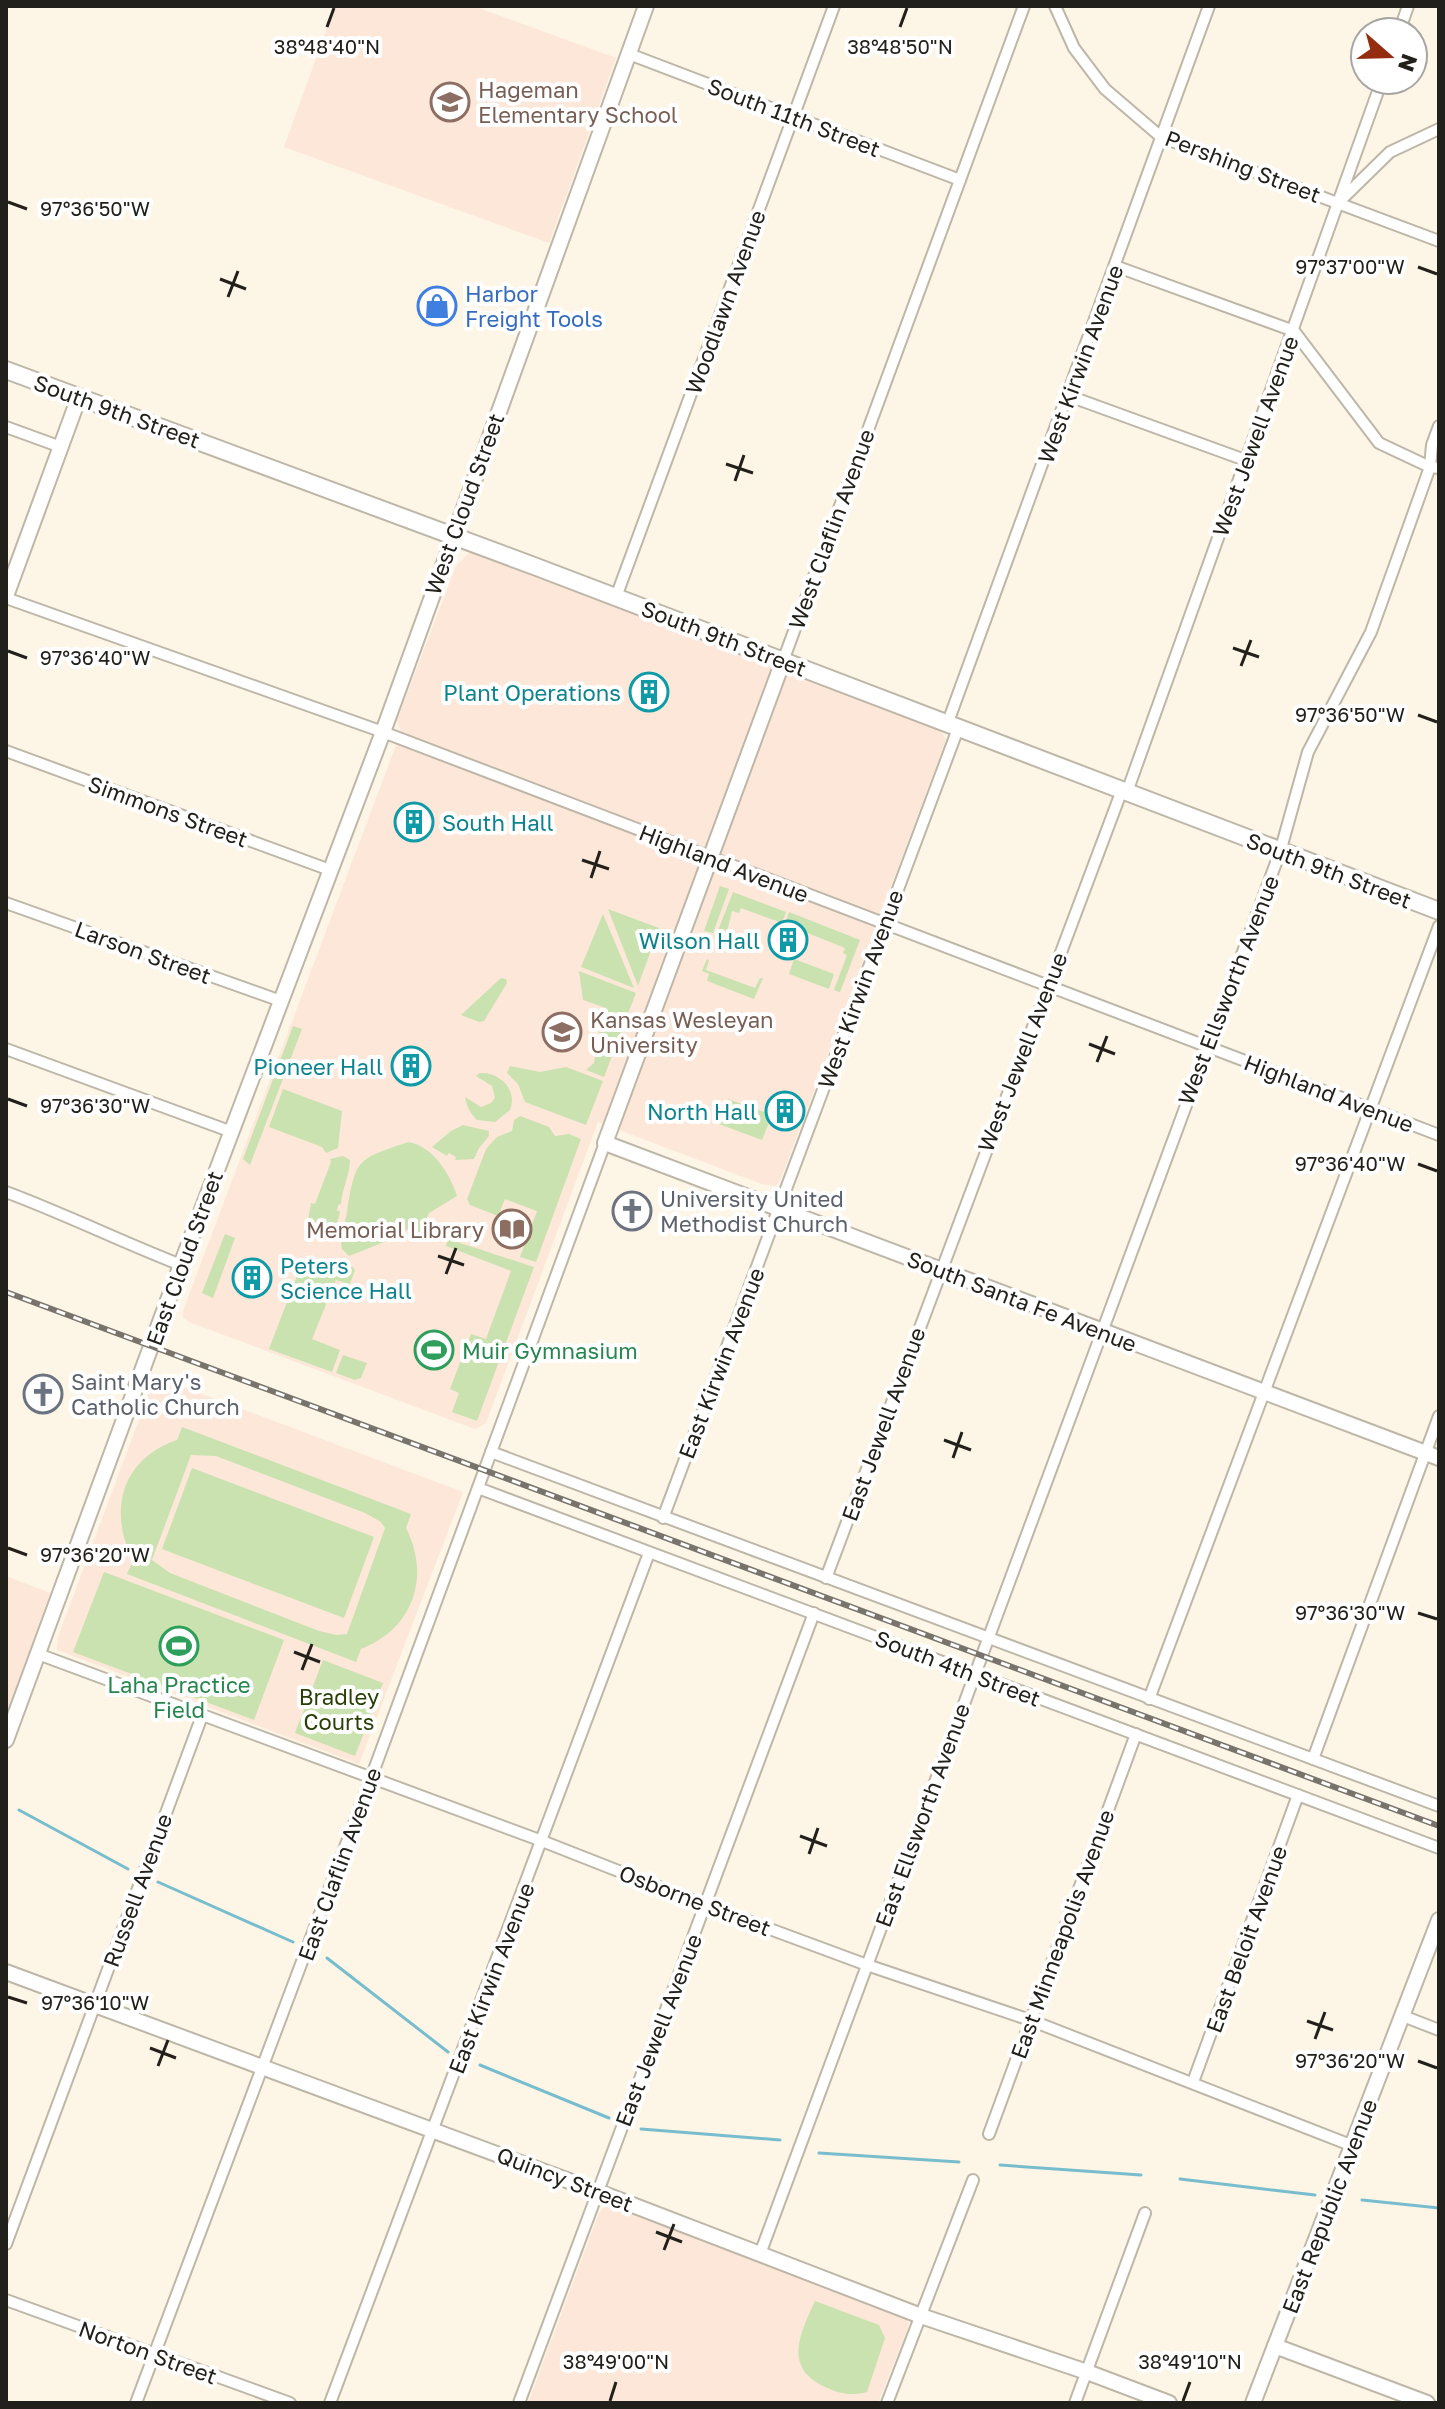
<svg xmlns="http://www.w3.org/2000/svg" width="1445" height="2409" font-family="'Golos Text',sans-serif">
<style>
.education{fill:#fde7d9}
.green{fill:#cae2af;fill-rule:evenodd}
.lines{fill:none;stroke-linecap:round;stroke-linejoin:round}
.stream{stroke:#78bdce;stroke-width:3}
.street-casing{stroke:#beb7a8;stroke-width:14}
.secondary-casing{stroke:#beb7a8;stroke-width:18}
.primary-casing{stroke:#beb7a8;stroke-width:20}
.street{stroke:#fff;stroke-width:10}
.secondary{stroke:#fff;stroke-width:14}
.primary{stroke:#fff;stroke-width:16}
.rail-casing{stroke:#78746b;stroke-width:6}
.rail{stroke:#fff;stroke-width:3;stroke-dasharray:9;stroke-linecap:butt}
.ticks{fill:none;stroke:#22201a;stroke-width:3}
.labels{text-anchor:middle;dominant-baseline:central;stroke-width:8;stroke-linejoin:round;paint-order:stroke}
.education-label{font-size:22px;fill:#785e54;stroke:#fff;text-anchor:start}
.street-label{font-size:22px;fill:#22201a;stroke:#fff}
.shop-label{font-size:22px;fill:#366cbe;stroke:#fff;text-anchor:start}
.culture-label{font-size:22px;fill:#0d838f;stroke:#fff;text-anchor:end}
.worship-label{font-size:22px;fill:#5b616d;stroke:#fff;text-anchor:start}
.leisure-label{font-size:22px;fill:#27864d;stroke:#fff;text-anchor:start}
.park-label{font-size:22px;fill:#2a3f07;stroke:#fff}
.ticks-label{font-size:20px;text-anchor:middle;fill:#22201a;stroke:#fff;stroke-width:8;stroke-linejoin:round;paint-order:stroke}
</style>
<rect width="100%" height="100%" fill="#fdf5e6"/>
<g class="education">
<path d="M335,6H473L616,58L549,243L284,147Z"/>
<path d="M469,553H476L940,729L946,740L780,1181L775,1186L762,1184L598,1122L486,1423L475,1429L189,1322L183,1317V1311L401,732L397,720L456,566Z"/>
<path d="M162,1379L463,1492L359,1764L57,1650L58,1637L152,1385Z"/>
<path d="M6,1576L50,1593L6,1716Z"/>
<path d="M606,2205L905,2318L909,2323L906,2333L878,2403H528L599,2213Z"/>
</g>
<g class="green">
<path d="M720,886L729,889L713,933L704,931Z"/>
<path d="M733,892L786,912L782,923L741,908L739,913L732,911L726,936L717,933Z"/>
<path d="M608,909L659,928L638,986Z"/>
<path d="M789,912L860,940L840,992L834,990L847,955L843,953L845,948L785,924Z"/>
<path d="M603,914L634,988L581,967Z"/>
<path d="M707,959L709,960L706,970L755,988L760,978H763L754,999L707,981L709,974L702,971Z"/>
<path d="M794,959L834,974L829,989L789,974Z"/>
<path d="M579,971L636,993L622,1029L602,1022L606,1008L583,1000Z"/>
<path d="M501,978L506,979L507,983L484,1021L479,1022L461,1015Z"/>
<path d="M602,1025L621,1032L604,1077L586,1070L594,1063L597,1039Z"/>
<path d="M293,1026L302,1029L250,1165L243,1159Z"/>
<path d="M510,1066L540,1072L566,1067L603,1081L586,1125L525,1102L518,1084L507,1073Z"/>
<path d="M480,1073C500,1072 518,1090 510,1110L495,1122L477,1120C470,1113 467,1107 465,1097L481,1107L491,1103L495,1098L492,1086L476,1076Z"/>
<path d="M283,1089L342,1111L338,1148L326,1153L322,1147L269,1127Z"/>
<path d="M728,1099L772,1115L762,1140L719,1124Z"/>
<path d="M520,1116L549,1127L555,1136L569,1134L581,1139L536,1262L520,1257L537,1211L505,1199L498,1216L470,1205L467,1199L486,1149L497,1137L512,1131L514,1120Z"/>
<path d="M463,1125L489,1131V1136L479,1148L474,1159L455,1160L456,1157L449,1153L447,1156L432,1147L451,1131Z"/>
<path d="M408,1142C433,1146 450,1174 457,1196L429,1213L419,1234L409,1228L404,1232L389,1227L383,1231L392,1239L349,1256L342,1249C339,1236 345,1225 347,1212C356,1158 356,1160 408,1142Z"/>
<path d="M343,1156L350,1160C350,1174 342,1189 341,1204L338,1205L337,1211H340C338,1223 334,1234 319,1232L308,1220L311,1203L315,1204L331,1162L330,1159Z"/>
<path d="M225,1234L235,1238L213,1298L202,1293Z"/>
<path d="M448,1239L534,1267L477,1421L452,1412L459,1393L450,1389L471,1334L486,1339L511,1271L446,1246Z"/>
<path d="M303,1260L325,1265L326,1269H333V1265L350,1264L355,1270L350,1284L336,1280L312,1339L340,1350L332,1372L269,1349Z"/>
<path d="M343,1355L367,1363L361,1378L355,1380L336,1373Z"/>
<path d="M182,1427L411,1514L406,1528C431,1577 413,1629 361,1649L356,1662L127,1574L133,1561C108,1511 121,1459 177,1440ZM191,1455L216,1456L365,1513L381,1522L385,1528L347,1634L337,1635L319,1631L170,1573L152,1560Z"/>
<path d="M192,1468L374,1537L344,1618L162,1549Z"/>
<path d="M104,1572L284,1640L254,1720L73,1652Z"/>
<path d="M323,1660L383,1683L355,1756L295,1733Z"/>
<path d="M815,2301L879,2325L885,2338L867,2392C851,2396 840,2394 825,2387C783,2367 800,2334 815,2301Z"/>
</g>
<g class="lines">
<g class="stream">
<path d="M19,1810L128,1869"/>
<path d="M158,1882L293,1942"/>
<path d="M327,1958L448,2052"/>
<path d="M480,2065L609,2118"/>
<path d="M641,2129L780,2140"/>
<path d="M819,2153L959,2162"/>
<path d="M1000,2165L1141,2175"/>
<path d="M1180,2179L1315,2195"/>
<path d="M1362,2200L1439,2208"/>
</g>
<defs>
<g id="street">
<path d="M1055,6L1074,48L1105,89L1161,137L1439,241"/>
<path d="M1399,32L1408,6"/>
<path d="M629,54L960,180"/>
<path d="M1342,199L1390,152L1439,129"/>
<path d="M1115,266L1294,331L1379,443L1430,467L1439,468"/>
<path d="M1069,396L1245,460"/>
<path d="M6,427L61,447"/>
<path d="M616,597L834,6"/>
<path d="M6,598L383,732L1439,1135"/>
<path d="M783,661L1024,6"/>
<path d="M948,722L1209,6"/>
<path d="M6,751L330,870"/>
<path d="M1127,792L1382,80"/>
<path d="M6,903L281,1001"/>
<path d="M6,1049L232,1132"/>
<path d="M6,1192C65,1214 122,1242 181,1265"/>
<path d="M491,1452L1439,1806"/>
<path d="M478,1488L1439,1848"/>
<path d="M663,1518L959,726"/>
<path d="M826,1578L1122,790"/>
<path d="M38,1654L542,1841L705,1905L867,1965L1030,2020L1353,2146"/>
<path d="M1149,1699L1439,926"/>
<path d="M1313,1759L1439,1416"/>
<path d="M1403,2016L1439,2030"/>
<path d="M1193,2082L1298,1795"/>
<path d="M989,2134L1136,1734"/>
<path d="M6,2244L202,1716"/>
<path d="M760,2254L1280,852L1308,752L1371,632L1430,467L1432,445L1439,426"/>
<path d="M6,2300L290,2403"/>
<path d="M136,2403L371,1778L605,1143"/>
<path d="M330,2403L649,1553"/>
<path d="M519,2403L814,1613"/>
<path d="M887,2403L973,2180"/>
<path d="M1075,2403L1145,2213"/>
</g>
<g id="secondary">
<path d="M6,596L79,397"/>
<path d="M783,661L605,1143L1439,1458"/>
<path d="M6,1740L181,1265L383,732L646,6"/>
<path d="M6,1972L596,2191L921,2316L1087,2372L1169,2403"/>
<path d="M1275,2346L1427,2403"/>
<path d="M1253,2403L1439,1920"/>
</g>
<path id="primary" d="M6,370L534,566L1439,911"/>
</defs>
<use href="#street" class="street-casing"/>
<use href="#secondary" class="secondary-casing"/>
<use href="#primary" class="primary-casing"/>
<use href="#street" class="street"/>
<use href="#secondary" class="secondary"/>
<use href="#primary" class="primary"/>
<defs>
<path id="rail" d="M6,1292L1439,1826"/>
</defs>
<use href="#rail" class="rail-casing"/>
<use href="#rail" class="rail"/>
</g>
<path class="ticks" d="M327,27L334,8M900,27L907,8M8,202L27,209M1418,267L1437,274M220,279L246,289M228,297L238,271M726,464L753,473M735,481L744,455M1233,648L1259,657M8,651L27,658M1241,666L1251,640M1418,715L1437,722M582,860L609,869M591,878L600,851M1089,1044L1115,1054M1097,1062L1107,1036M8,1099L27,1106M1418,1164L1437,1171M438,1256L464,1265M446,1274L456,1248M944,1440L971,1450M953,1458L962,1432M8,1548L27,1555M1418,1613L1437,1619M294,1652L320,1662M302,1670L312,1644M800,1836L827,1846M809,1854L818,1828M8,1997L27,2003M1307,2021L1333,2030M1315,2039L1325,2012M150,2048L176,2058M1418,2061L1437,2068M158,2066L168,2040M656,2232L682,2242M664,2250L674,2224M610,2401L616,2382M1183,2401L1190,2382"/>
<defs>
<symbol id="school-ring" viewBox="-11 -11 22 22"><circle r="9.5" fill="#fff" stroke="#8d6e63" stroke-width="1.5"/><path d="M0-5L7-2L0 1L-7-2ZM-4 1L0 2.5L4 1V4Q0 6-4 4Z" fill="#8d6e63"/></symbol>
<symbol id="shop-ring" viewBox="-11 -11 22 22"><circle r="9.5" fill="#fff" stroke="#3f7fe0" stroke-width="1.5"/><path d="M-5-2.5h2.3a2.7 3.5 0 0 1 5.4 0H5L5.5 6h-11ZM-1.5-2.5h3a1.5 2.3 0 0 0-3 0Z" fill="#3f7fe0"/></symbol>
<symbol id="building-ring" viewBox="-11 -11 22 22"><circle r="9.5" fill="#fff" stroke="#0f9aa8" stroke-width="1.5"/><path d="M-4-6H4V6H1V3H-1V6H-4ZM-2.5-4.3h1.7v1.8h-1.7ZM.8-4.3h1.7v1.8H.8ZM-2.5-1h1.7V.8h-1.7ZM.8-1h1.7V.8H.8Z" fill="#0f9aa8"/></symbol>
<symbol id="university-ring" viewBox="-11 -11 22 22"><circle r="9.5" fill="#fff" stroke="#8d6e63" stroke-width="1.5"/><path d="M0-5L7-2L0 1L-7-2ZM-4 1L0 2.5L4 1V4Q0 6-4 4Z" fill="#8d6e63"/></symbol>
<symbol id="church-ring" viewBox="-11 -11 22 22"><circle r="9.5" fill="#fff" stroke="#6b7280" stroke-width="1.5"/><path d="M-1.2-6h2.4v3.5h3.3v2.4h-3.3V6h-2.4V-.1h-3.3v-2.4h3.3Z" fill="#6b7280"/></symbol>
<symbol id="library-ring" viewBox="-11 -11 22 22"><circle r="9.5" fill="#fff" stroke="#8d6e63" stroke-width="1.5"/><path d="M-6-4Q-3-5.5-.7-3.5V5Q-3 3-6 4ZM6-4Q3-5.5 .7-3.5V5Q3 3 6 4Z" fill="#8d6e63"/></symbol>
<symbol id="stadium-ring" viewBox="-11 -11 22 22"><circle r="9.5" fill="#fff" stroke="#2e9e5b" stroke-width="1.5"/><path d="M0-5a6.5 5 0 1 0 0 10a6.5 5 0 1 0 0-10ZM-3.5-1.8h7v3.6h-7Z" fill="#2e9e5b"/></symbol>
</defs>
<g fill-rule="evenodd">
<use href="#school-ring" x="428" y="80" width="44" height="44"/>
<use href="#shop-ring" x="415" y="284" width="44" height="44"/>
<use href="#building-ring" x="627" y="670" width="44" height="44"/>
<use href="#building-ring" x="392" y="800" width="44" height="44"/>
<use href="#building-ring" x="766" y="918" width="44" height="44"/>
<use href="#university-ring" x="540" y="1010" width="44" height="44"/>
<use href="#building-ring" x="389" y="1044" width="44" height="44"/>
<use href="#building-ring" x="763" y="1089" width="44" height="44"/>
<use href="#church-ring" x="610" y="1189" width="44" height="44"/>
<use href="#library-ring" x="490" y="1207" width="44" height="44"/>
<use href="#building-ring" x="230" y="1256" width="44" height="44"/>
<use href="#stadium-ring" x="412" y="1328" width="44" height="44"/>
<use href="#church-ring" x="21" y="1372" width="44" height="44"/>
<use href="#stadium-ring" x="157" y="1624" width="44" height="44"/>
</g>
<g class="labels">
<g class="education-label">
<text x="478" y="89">Hageman<tspan x="478" dy="25">Elementary School</tspan></text>
<text x="590" y="1019">Kansas Wesleyan<tspan x="590" dy="25">University</tspan></text>
<text x="484" y="1229" text-anchor="end">Memorial Library</text>
</g>
<g class="street-label">
<text transform="translate(794 117) rotate(21)">South 11th Street</text>
<text transform="translate(1243 166) rotate(21)">Pershing Street</text>
<text transform="translate(725 302) rotate(-70)">Woodlawn Avenue</text>
<text transform="translate(1080 364) rotate(-70)">West Kirwin Avenue</text>
<text transform="translate(117 411) rotate(20)">South 9th Street</text>
<text transform="translate(1255 436) rotate(-70)">West Jewell Avenue</text>
<text transform="translate(464 504) rotate(-70)">West Cloud Street</text>
<text transform="translate(831 529) rotate(-70)">West Claflin Avenue</text>
<text transform="translate(724 638) rotate(21)">South 9th Street</text>
<text transform="translate(168 811) rotate(20)">Simmons Street</text>
<text transform="translate(724 863) rotate(21)">Highland Avenue</text>
<text transform="translate(1329 870) rotate(21)">South 9th Street</text>
<text transform="translate(143 952) rotate(20)">Larson Street</text>
<text transform="translate(860 989) rotate(-70)">West Kirwin Avenue</text>
<text transform="translate(1228 990) rotate(-69)">West Ellsworth Avenue</text>
<text transform="translate(1022 1052) rotate(-69)">West Jewell Avenue</text>
<text transform="translate(1329 1093) rotate(21)">Highland Avenue</text>
<text transform="translate(184 1258) rotate(-70)">East Cloud Street</text>
<text transform="translate(1022 1301) rotate(21)">South Santa Fe Avenue</text>
<text transform="translate(721 1363) rotate(-69)">East Kirwin Avenue</text>
<text transform="translate(883 1424) rotate(-70)">East Jewell Avenue</text>
<text transform="translate(958 1668) rotate(21)">South 4th Street</text>
<text transform="translate(922 1815) rotate(-70)">East Ellsworth Avenue</text>
<text transform="translate(339 1864) rotate(-70)">East Claflin Avenue</text>
<text transform="translate(137 1890) rotate(-70)">Russell Avenue</text>
<text transform="translate(695 1900) rotate(21)">Osborne Street</text>
<text transform="translate(1062 1934) rotate(-70)">East Minneapolis Avenue</text>
<text transform="translate(1246 1939) rotate(-70)">East Beloit Avenue</text>
<text transform="translate(491 1978) rotate(-69)">East Kirwin Avenue</text>
<text transform="translate(658 2030) rotate(-69)">East Jewell Avenue</text>
<text transform="translate(565 2179) rotate(21)">Quincy Street</text>
<text transform="translate(1329 2206) rotate(-69)">East Republic Avenue</text>
<text transform="translate(148 2352) rotate(20)">Norton Street</text>
</g>
<g class="shop-label">
<text x="465" y="293">Harbor<tspan x="465" dy="25">Freight Tools</tspan></text>
</g>
<g class="culture-label">
<text x="621" y="692">Plant Operations</text>
<text x="442" y="822" text-anchor="start">South Hall</text>
<text x="760" y="940">Wilson Hall</text>
<text x="383" y="1066">Pioneer Hall</text>
<text x="757" y="1111">North Hall</text>
<text x="280" y="1265" text-anchor="start">Peters<tspan x="280" dy="25">Science Hall</tspan></text>
</g>
<g class="worship-label">
<text x="660" y="1198">University United<tspan x="660" dy="25">Methodist Church</tspan></text>
<text x="71" y="1381">Saint Mary's<tspan x="71" dy="25">Catholic Church</tspan></text>
</g>
<g class="leisure-label">
<text x="462" y="1350">Muir Gymnasium</text>
<text x="179" y="1684" text-anchor="middle">Laha Practice<tspan x="179" dy="25">Field</tspan></text>
</g>
<g class="park-label">
<text x="339" y="1696">Bradley<tspan x="339" dy="25">Courts</tspan></text>
</g>
</g>
<g class="ticks-label">
<text x="327" y="54">38°48'40"N</text>
<text x="900" y="54">38°48'50"N</text>
<text x="95" y="216">97°36'50"W</text>
<text x="1350" y="274">97°37'00"W</text>
<text x="95" y="665">97°36'40"W</text>
<text x="1350" y="722">97°36'50"W</text>
<text x="95" y="1113">97°36'30"W</text>
<text x="1350" y="1171">97°36'40"W</text>
<text x="95" y="1562">97°36'20"W</text>
<text x="1350" y="1620">97°36'30"W</text>
<text x="95" y="2010">97°36'10"W</text>
<text x="1350" y="2068">97°36'20"W</text>
<text x="616" y="2369">38°49'00"N</text>
<text x="1190" y="2369">38°49'10"N</text>
</g>
<rect width="1445" height="2409" fill="none" stroke="#22201a" stroke-width="16"/>
<g transform="translate(1389 56) rotate(110)"><circle r="38" fill="#ffffff" stroke="#a7a6a3" stroke-width="2"/>
<path d="M0-6L14 30L0 20L-14 30Z" fill="#942d0f"/>
<text y="-12" font-size="22" font-weight="bold" text-anchor="middle" fill="#22201a">N</text>
</g>
</svg>
